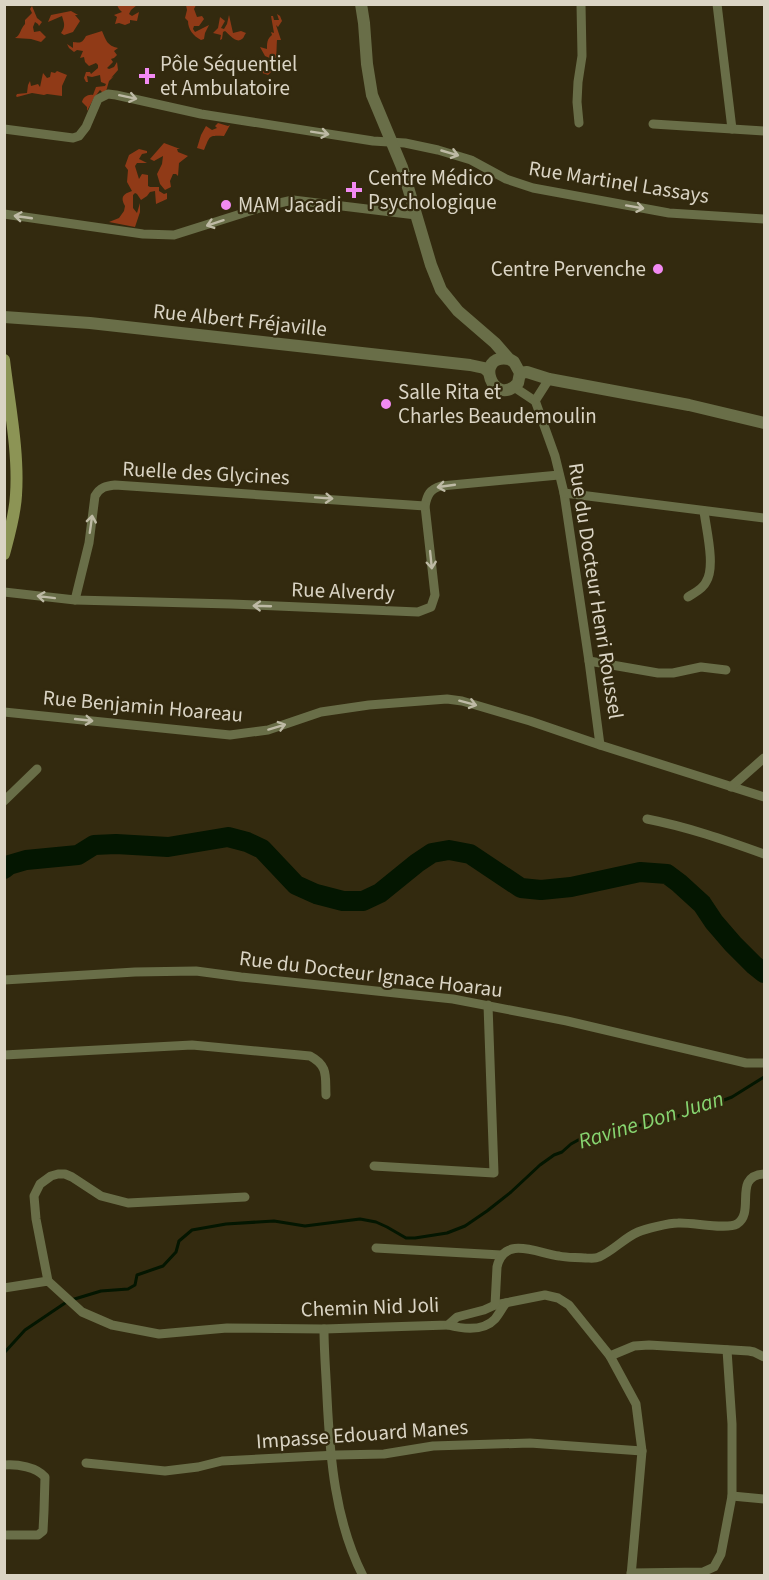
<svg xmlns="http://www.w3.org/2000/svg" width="769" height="1580" font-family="'Source Sans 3',sans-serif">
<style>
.forest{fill:#903a17}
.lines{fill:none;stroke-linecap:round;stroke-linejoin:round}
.stream{stroke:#041601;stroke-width:3}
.river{stroke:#041601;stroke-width:20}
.minor{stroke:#696e48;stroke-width:9}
.tertiary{stroke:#696e48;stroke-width:12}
.secondary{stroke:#8c9455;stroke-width:12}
.oneway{stroke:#bebaa5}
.poi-dot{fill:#f28af2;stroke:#332a0f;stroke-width:2}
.labels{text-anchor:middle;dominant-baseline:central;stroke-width:4.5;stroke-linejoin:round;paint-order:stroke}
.poi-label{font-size:21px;fill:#dad4c4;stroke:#332a0f;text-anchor:start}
.street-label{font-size:21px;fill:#dad4c4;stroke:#332a0f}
.water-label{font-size:22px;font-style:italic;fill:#87d570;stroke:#332a0f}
</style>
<rect width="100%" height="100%" fill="#332a0f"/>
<g class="forest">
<path d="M117,5L128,6L137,5L131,10L129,14L132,16L139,12L137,21L130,20V23L125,25L119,23L115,24L117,17L114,15L122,12L119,9Z"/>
<path d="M186,5H196L194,9L197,17L202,16L204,19L199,26H194L193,29L195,32L209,25L205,33L204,39L201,40C193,36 188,29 188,21L185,18L187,10Z"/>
<path d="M32,6L37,18L42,22L39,26L38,24L35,22L33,27L34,32L40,31L46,37L41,42L31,39L15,38C21,35 20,29 25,24V20L32,13L30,9Z"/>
<path d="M71,11L78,15H75L80,21L73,32L64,35L61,33C66,26 64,23 62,16L48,22L51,15Z"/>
<path d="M277,14L280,16L282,21L278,27L276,25L281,40H277C276,52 278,67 268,75L257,71H265L266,63H269L272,59L265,56L260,47L267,49C267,43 267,39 272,35L271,32L274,33L271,16H273L274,20H279Z"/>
<path d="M229,15L233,33L241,31L246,33C244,35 244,38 242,39C236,44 229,34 225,31L223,32L222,39L220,40L221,35L213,33L218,28L220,17L225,21L221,28L224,29L227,24Z"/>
<path d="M102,31C106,40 107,46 118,48L114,51L117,55L114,58L111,59L113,62L107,68L109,69L114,67L117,62L118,70L111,78L114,76L109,81L105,95L100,90L94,98L87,111V107L82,102C83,97 88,94 93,95L96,87L105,86L106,84L101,82L100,75L92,77L87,76L88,82H86L84,78L86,72H90L91,74L98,68V65L96,63L89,66L85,62L84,57L80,58L83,51L77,50L74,52L69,48L67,44L73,48V42C81,43 82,43 86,36Z"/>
<path d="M57,71L67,75L62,86V96L47,94L44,95L32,93L17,97L16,96L17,94L27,93L28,85L30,81L31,86L38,84L40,87L43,73L47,78L50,77L51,72L55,73Z"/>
<path d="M218,123L228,126L230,125L224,136C208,135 210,136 204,150L197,148L201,135L206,126L212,130L217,128L215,126Z"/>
<path d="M164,143L180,149H177L178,152L188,156L179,163L178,176L176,174H173L170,181L171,187L165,190L160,184L157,174L162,164L163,156L154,161L150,159Z"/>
<path d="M139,149L147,151V153L142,154L139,159L147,163H137L135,166L139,179L142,174L148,175V186L150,187H159V191L164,194L167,193V199L156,204L155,191L150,192L147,196L141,200L137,194L135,193L133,195V208L137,213L140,203V212L135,227L109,222L119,218L124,211L125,206C120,197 123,194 132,191L127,182L128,170L125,166L129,155Z"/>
</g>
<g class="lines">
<path class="stream" d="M4,1353L25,1330L68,1301L101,1291L128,1289L135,1285L137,1275L163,1266L176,1252L179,1241L192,1230L226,1224L274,1221L305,1226L360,1219L376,1222L387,1227L406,1238H415L447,1233L465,1226L487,1211L511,1192L540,1165L554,1155L562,1152L571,1144L580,1139L607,1132L660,1121L693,1112L732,1097L764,1077"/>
<path class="river" d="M4,869L9,865L26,860L78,855L94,845L116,844L168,847L228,837L247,842L262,849L296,885L316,894L343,901H363L380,893L417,863L432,853L449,850L470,854L521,888L541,890L571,887L640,872L667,874L679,883L702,904L714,922L733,944L754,965L764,973"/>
<g class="minor">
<path d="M717,4L732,129"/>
<path d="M579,123L577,102L578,82L582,56L581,4"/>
<path d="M653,124L764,131"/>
<path d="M4,129L73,138L79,136L86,127L98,99L108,94L116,95L201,114L373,141L405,143L438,150L471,160L506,179L533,188L669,213L764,219"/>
<path d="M4,214L143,234L174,235L266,206L293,200L416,215"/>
<path d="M514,387L535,401L536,403L555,456L564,493L589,661L600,745"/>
<path d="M535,401L549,379"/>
<path d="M564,493L764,518"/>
<path d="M4,592L75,600L231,604L418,612L431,607L435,595L425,506C427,495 430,489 441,486L559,475"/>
<path d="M688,597C694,593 703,589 706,582C716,567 706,529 704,511"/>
<path d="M75,600L89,543L95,496C100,487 106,486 115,485L425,506"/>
<path d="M589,661L658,673H673L701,667L726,670"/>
<path d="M4,712L230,735L268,730L321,712L369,705L447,699L462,701L530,721L600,745L764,797"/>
<path d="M731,787L764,758"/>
<path d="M4,801L37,769"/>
<path d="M647,819C688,827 725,840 764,854"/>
<path d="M4,980L135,972L196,971L241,977L453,999L567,1021L746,1063H764"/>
<path d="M4,1055L192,1045L310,1056C329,1066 325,1077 326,1095"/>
<path d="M374,1166L494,1173L488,1005"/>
<path d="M376,1248L501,1255"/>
<path d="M48,1281L36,1219L34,1196L40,1184L51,1176L58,1174H65L72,1177L101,1196L128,1203L245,1197"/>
<path d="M4,1288L48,1281L82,1312L112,1325L159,1334L227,1328L324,1329L448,1325L457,1317L484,1310L495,1305L545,1295L558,1298L569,1305L610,1356L636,1404L642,1451L631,1576"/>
<path d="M495,1305L497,1267C504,1235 537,1253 559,1256C567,1258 577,1257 586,1258C590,1258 595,1259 599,1257C613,1251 624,1238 638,1232C645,1229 669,1223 678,1223C692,1222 726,1230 737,1224C756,1212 732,1176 764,1174"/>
<path d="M448,1325C463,1329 483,1332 495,1319C499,1314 502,1308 506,1303"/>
<path d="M324,1329C324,1351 326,1374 327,1397C330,1458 335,1521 363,1576"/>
<path d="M610,1356L634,1346L649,1345L749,1351L754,1352L764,1357"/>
<path d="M86,1463L165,1471L198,1467L222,1461L337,1455L384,1454L433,1446L530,1443L642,1451"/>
<path d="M4,1465C18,1464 36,1467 45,1477L44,1511L43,1531L38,1535H4"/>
<path d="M732,1496L764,1499"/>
<path d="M631,1573L703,1572L714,1567L721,1554L732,1496V1424L727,1350"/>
</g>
<g class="tertiary">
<path d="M361,4L364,23L367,64L372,95L402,167L431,265L441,290L458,311L495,343L509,359L514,362L520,373L518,383C493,410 473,353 509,359"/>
<path d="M4,317L90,323L470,365L484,368L489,372"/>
<path d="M520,373L527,372L549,379L689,405L764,423"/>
</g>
<path class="secondary" d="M4,360C9,403 19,452 16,495C15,515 9,535 4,554"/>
</g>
<defs><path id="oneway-shaft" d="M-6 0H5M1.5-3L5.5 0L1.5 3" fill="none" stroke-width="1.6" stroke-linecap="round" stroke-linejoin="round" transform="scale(1.5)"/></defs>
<g class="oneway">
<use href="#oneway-shaft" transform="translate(128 97) rotate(12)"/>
<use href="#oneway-shaft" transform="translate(320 133) rotate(9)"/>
<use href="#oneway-shaft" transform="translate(450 153) rotate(16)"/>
<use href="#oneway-shaft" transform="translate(635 207) rotate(10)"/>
<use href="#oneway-shaft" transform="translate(23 217) rotate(-172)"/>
<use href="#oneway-shaft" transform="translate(215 223) rotate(162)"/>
<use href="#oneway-shaft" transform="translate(446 486) rotate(172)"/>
<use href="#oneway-shaft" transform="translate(324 498) rotate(4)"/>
<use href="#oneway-shaft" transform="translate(91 524) rotate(-82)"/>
<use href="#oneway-shaft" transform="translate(431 560) rotate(84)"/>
<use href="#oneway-shaft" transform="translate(46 597) rotate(-173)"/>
<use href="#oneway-shaft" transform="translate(262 606) rotate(-178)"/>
<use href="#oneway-shaft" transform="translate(468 703) rotate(15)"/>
<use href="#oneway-shaft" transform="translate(84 720) rotate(6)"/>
<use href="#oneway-shaft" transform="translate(277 727) rotate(-17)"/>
</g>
<g class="poi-dot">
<path d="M144 67h6v6h6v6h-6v6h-6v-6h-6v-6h6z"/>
<path d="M351 181h6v6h6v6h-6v6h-6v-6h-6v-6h6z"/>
<circle cx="226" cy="205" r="6"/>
<circle cx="658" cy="269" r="6"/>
<circle cx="386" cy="404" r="6"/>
</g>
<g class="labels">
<g class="poi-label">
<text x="160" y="64">Pôle Séquentiel<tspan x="160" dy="24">et Ambulatoire</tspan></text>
<text x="368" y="178">Centre Médico<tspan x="368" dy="24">Psychologique</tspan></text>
<text x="238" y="205">MAM Jacadi</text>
<text x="646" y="269" text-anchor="end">Centre Pervenche</text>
<text x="398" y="392">Salle Rita et<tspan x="398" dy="24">Charles Beaudemoulin</tspan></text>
</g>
<g class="street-label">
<text transform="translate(619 182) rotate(9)">Rue Martinel Lassays</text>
<text transform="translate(240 320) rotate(6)">Rue Albert Fréjaville</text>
<text transform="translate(206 473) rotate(3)">Ruelle des Glycines</text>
<text transform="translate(343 591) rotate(2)">Rue Alverdy</text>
<text transform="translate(596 591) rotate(81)">Rue du Docteur Henri Roussel</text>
<text transform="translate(143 706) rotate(5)">Rue Benjamin Hoareau</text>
<text transform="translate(371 974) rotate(7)">Rue du Docteur Ignace Hoarau</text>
<text transform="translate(370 1307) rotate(-2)">Chemin Nid Joli</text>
<text transform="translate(362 1434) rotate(-4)">Impasse Edouard Manes</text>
</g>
<g class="water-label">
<text transform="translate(651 1120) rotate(-17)">Ravine Don Juan</text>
</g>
</g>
<rect width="769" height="1580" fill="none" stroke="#dad4c4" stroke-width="12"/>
</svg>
